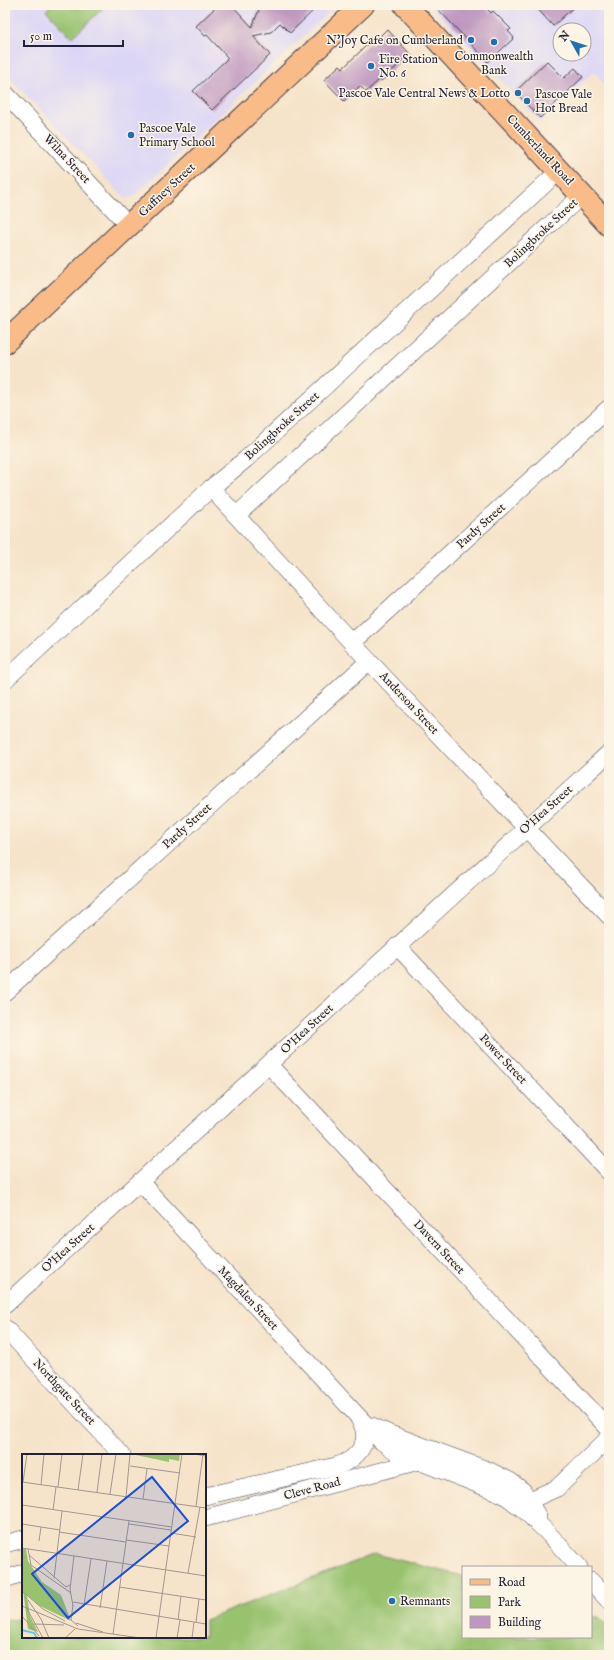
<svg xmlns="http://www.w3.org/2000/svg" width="614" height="1660" font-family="'IM FELL English',serif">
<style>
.built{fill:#dcd6f6;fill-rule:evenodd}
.green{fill:#98c26e;stroke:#5d7254}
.building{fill:#be96bf}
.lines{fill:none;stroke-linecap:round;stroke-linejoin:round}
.minor-casing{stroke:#423f50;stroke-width:18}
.major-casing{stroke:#423f50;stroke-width:24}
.minor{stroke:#fff;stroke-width:17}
.major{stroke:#f9bc89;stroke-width:22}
.poi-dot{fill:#1f6fb2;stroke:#fcf5e5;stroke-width:1.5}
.labels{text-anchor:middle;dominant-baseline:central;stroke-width:3;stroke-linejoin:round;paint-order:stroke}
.poi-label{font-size:12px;fill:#22223b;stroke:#fcf5e5;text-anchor:start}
.street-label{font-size:12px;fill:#22223b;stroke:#fcf5e5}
.inset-river{fill:none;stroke:#67c4e5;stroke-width:2}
.inset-road{fill:none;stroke:#a19691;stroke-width:1}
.view{fill:#1d4ed8;fill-opacity:0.15;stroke:#1d4ed8;stroke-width:2}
.inset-edge{fill:none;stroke:#22223b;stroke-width:2}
</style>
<rect width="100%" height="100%" fill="#fcf5e5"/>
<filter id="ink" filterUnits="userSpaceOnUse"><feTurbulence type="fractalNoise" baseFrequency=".025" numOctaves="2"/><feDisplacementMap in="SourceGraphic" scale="8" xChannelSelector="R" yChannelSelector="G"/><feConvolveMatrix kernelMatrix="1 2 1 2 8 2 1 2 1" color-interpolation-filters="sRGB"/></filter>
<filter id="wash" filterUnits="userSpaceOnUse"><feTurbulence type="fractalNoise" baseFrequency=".012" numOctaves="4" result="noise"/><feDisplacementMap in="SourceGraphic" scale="16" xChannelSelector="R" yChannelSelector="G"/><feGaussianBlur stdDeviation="0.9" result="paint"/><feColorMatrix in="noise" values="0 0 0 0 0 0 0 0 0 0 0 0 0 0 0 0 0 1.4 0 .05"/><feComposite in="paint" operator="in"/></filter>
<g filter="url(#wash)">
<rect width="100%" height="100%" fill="#f6e4ca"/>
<g class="built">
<path d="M5,5H337L133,197L126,199L5,73Z"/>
<path d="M430,5H609V83L606,86L594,72L540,121ZM560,30H584V54H560Z"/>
</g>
<g class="green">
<path d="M51,5H106L72,38L46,10Z"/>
<path d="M375,1554L463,1576V1637H591V1617H599L609,1627V1655H5L6,1619L23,1620V1637H205V1620Z"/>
</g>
<g id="blocks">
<g class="building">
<path d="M218,5H232L252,27L261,5H319L290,33L280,23L271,32L253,36L270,55L212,110L193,91L228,58L207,35L205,36L196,26Z"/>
<path d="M434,5H483L491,13L493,11L511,29L508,31L514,38L488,62Z"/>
<path d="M534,5H576L553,26Z"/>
<path d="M387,29L410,54L381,81L380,79L366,92L360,86L344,101L324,80L340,65L343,68L369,43L371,45Z"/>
<path d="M547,61L564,78L575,68L583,77L540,118L515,92Z"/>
</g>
</g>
</g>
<g filter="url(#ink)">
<use href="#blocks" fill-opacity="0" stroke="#423f50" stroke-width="1"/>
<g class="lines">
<defs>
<g id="minor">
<path d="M5,93L129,226"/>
<path d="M211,488L352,643L609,916"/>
<path d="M237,515L582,195"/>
<path d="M352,643L609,408"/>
<path d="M5,680L211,488L246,459L559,171"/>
<path d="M397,946L609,1172"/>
<path d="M5,992L369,661"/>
<path d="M269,1065L609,1429"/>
<path d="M140,1182L381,1441L398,1453L503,1494L523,1509L546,1531L579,1567"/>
<path d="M5,1305L609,753"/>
<path d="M5,1328L122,1455"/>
<path d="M372,1426L390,1434L490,1471L510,1481L523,1491L538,1517"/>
<path d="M205,1496L336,1466C357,1460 374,1441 359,1419"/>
<path d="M519,1505L557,1488L609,1438"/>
<path d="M205,1518L419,1461"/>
<path d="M5,1544L23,1539"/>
<path d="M5,1579L23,1573"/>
<path d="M591,1581L609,1601"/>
</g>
<g id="major">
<path d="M405,5L609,225"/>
<path d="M5,342L363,5"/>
</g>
</defs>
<use href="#minor" class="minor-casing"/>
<use href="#major" class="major-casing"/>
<use href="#minor" class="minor"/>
<use href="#major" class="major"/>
</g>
</g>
<g class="poi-dot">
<circle cx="471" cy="40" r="4"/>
<circle cx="494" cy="42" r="4"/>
<circle cx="371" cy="66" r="4"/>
<circle cx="518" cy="93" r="4"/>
<circle cx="527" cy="101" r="4"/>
<circle cx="131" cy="135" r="4"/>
<circle cx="392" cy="1601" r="4"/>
</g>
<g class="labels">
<g class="poi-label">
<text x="463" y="40" text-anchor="end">N'Joy Cafe on Cumberland</text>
<text x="494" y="56" text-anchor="middle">Commonwealth<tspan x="494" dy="14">Bank</tspan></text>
<text x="379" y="59">Fire Station<tspan x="379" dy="14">No. 6</tspan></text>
<text x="510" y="93" text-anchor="end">Pascoe Vale Central News &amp; Lotto</text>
<text x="535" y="94">Pascoe Vale<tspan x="535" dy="14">Hot Bread</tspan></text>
<text x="139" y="128">Pascoe Vale<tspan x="139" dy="14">Primary School</tspan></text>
<text x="400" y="1601">Remnants</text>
</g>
<g class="street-label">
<text transform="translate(540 150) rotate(47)">Cumberland Road</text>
<text transform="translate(67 159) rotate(47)">Wilna Street</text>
<text transform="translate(167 190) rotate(-43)">Gaffney Street</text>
<text transform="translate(541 233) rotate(-43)">Bolingbroke Street</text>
<text transform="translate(282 426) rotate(-42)">Bolingbroke Street</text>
<text transform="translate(481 526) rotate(-42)">Pardy Street</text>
<text transform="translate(409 703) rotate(47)">Anderson Street</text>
<text transform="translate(546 810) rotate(-42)">O'Hea Street</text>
<text transform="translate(187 826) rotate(-42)">Pardy Street</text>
<text transform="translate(307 1029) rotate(-43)">O'Hea Street</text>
<text transform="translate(503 1059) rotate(47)">Power Street</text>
<text transform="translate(439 1247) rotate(47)">Davern Street</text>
<text transform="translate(68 1248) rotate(-42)">O'Hea Street</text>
<text transform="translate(248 1298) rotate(47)">Magdalen Street</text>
<text transform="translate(64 1392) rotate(47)">Northgate Street</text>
<text transform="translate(312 1489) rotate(-15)">Cleve Road</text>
</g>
</g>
<g transform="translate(22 1454)">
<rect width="184" height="184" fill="#f6e4ca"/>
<path d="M109,0H158L157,7L147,5V8ZM0,95H4L6,107L20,128L39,141L49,167L18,152L5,141L8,162L16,178L6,175L0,128Z" fill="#98c26e"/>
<path class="inset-river" d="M0,176L12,179L15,184"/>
<path class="inset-road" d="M172,0L184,2M108,12L158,19M0,28L184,54M1,28L5,0M19,31L22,0M36,33L40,0M56,36L61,0M75,38L80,0M88,40L94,0M104,43L108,0M121,45L125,15M0,51L150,73M174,52L181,0M31,56L34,33M0,70L38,76M107,70L149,76M37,78L104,88M149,79L174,83M104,86L147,92M17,87L19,73M0,94L184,122M6,95L9,111L49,139M7,101L44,133L48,131M166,119L178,53M32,124L40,57M97,133L184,146M0,137L21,155L43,167M6,146L19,165L27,184M51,148L184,170M51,151L49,166L56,172M62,151L69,105M0,152L56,175L118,184M51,152L48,135L52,102M4,153L21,184M78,154L85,107M0,162L17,182M156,166L159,142M174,168L177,145M54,169L81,178M12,170L42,171M91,180L107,67M43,184L53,175M134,184L160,0M155,184L158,166M170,184L172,168"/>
<path class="view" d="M130,23L166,67L46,164L10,120Z"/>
<rect width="184" height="184" class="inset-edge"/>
</g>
<rect width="614" height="1660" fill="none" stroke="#fcf5e5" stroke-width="20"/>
<rect x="462" y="1566" width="130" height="72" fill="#fcf5e5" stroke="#a5a1a1"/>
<rect x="470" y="1579" width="20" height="6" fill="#f9bc89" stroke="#a5a1a1"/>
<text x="498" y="1586" font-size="12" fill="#22223b">Road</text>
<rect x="470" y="1596" width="20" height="12" fill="#98c26e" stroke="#a5a1a1"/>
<text x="498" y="1606" font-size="12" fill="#22223b">Park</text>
<rect x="470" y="1616" width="20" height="12" fill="#be96bf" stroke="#a5a1a1"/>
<text x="498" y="1626" font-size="12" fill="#22223b">Building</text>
<g transform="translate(572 42) rotate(309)"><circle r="19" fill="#fcf5e5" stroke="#a5a1a1"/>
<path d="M0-3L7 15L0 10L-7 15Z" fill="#1f6fb2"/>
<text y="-6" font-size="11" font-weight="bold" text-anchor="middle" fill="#22223b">N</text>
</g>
<path d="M24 40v6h99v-6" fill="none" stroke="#22223b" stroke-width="2"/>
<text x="30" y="40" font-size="12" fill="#22223b" stroke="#fcf5e5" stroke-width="3" paint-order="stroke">50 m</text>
</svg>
